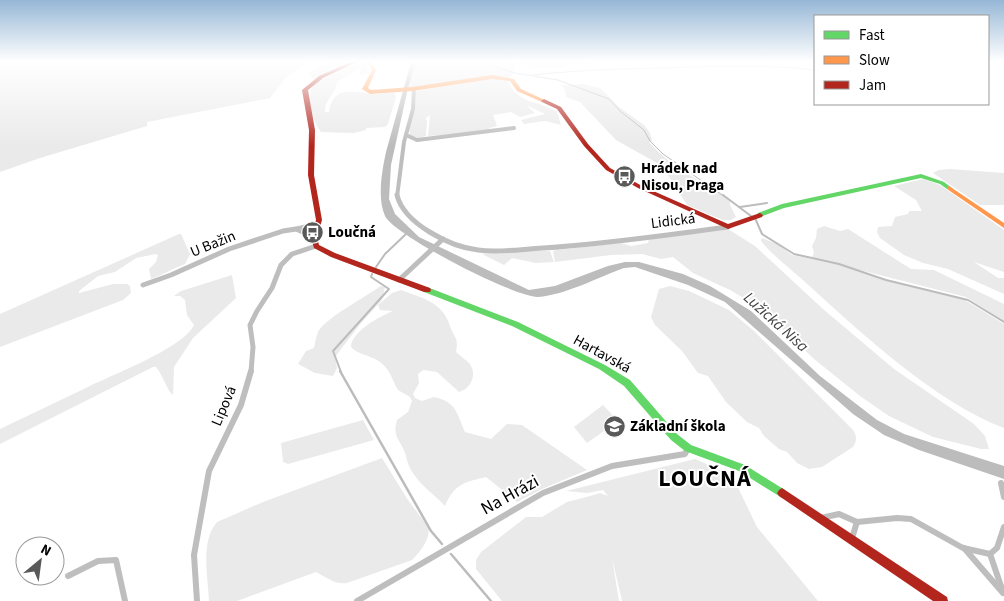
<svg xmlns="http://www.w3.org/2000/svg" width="1004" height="601" font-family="'Source Sans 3',sans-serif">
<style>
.green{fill:#eaeaea}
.water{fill:#bcbcbc}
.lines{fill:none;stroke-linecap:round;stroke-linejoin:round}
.stream-far2{stroke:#bcbcbc;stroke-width:1}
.stream-far1{stroke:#bcbcbc;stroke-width:2}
.stream{stroke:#bcbcbc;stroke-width:2.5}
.street-far2{stroke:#bebebe;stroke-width:4}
.street-far1{stroke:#bebebe;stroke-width:5}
.street{stroke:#bebebe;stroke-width:6}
.fast{fill:#63d668;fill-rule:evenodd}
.slow{fill:#ff974d;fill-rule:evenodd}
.jam{fill:#b3261e;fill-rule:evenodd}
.labels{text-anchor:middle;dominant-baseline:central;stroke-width:4;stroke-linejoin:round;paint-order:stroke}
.poi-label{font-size:15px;font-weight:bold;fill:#000;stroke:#fff;text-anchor:start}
.street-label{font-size:15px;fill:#000;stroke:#fff}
.water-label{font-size:16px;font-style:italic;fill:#414141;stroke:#fff}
.near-street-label{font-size:18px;fill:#000;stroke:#fff}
.near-district-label{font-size:24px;font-weight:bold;letter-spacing:1px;fill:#000;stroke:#fff}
</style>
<rect width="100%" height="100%" fill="#fff"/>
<g class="green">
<path d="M0,62H309L285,78L270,98L147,122V126L40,158L0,172Z"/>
<path d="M334,62H350L314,79L308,74L320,66Z"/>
<path d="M359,62L367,63L370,73L359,75L362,67L337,82C336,94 324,100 325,112H329C333,85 352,92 373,94C380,95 386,92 393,93H395L396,97L388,124L385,127L366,128V130L354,133L321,132C311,120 308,101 312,86L317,82Z"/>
<path d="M416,62H472L480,67L475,62H517L513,69L515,71L510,78L491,76L408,88Z"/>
<path d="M521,62H750C688,64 627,63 565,64L572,67L534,68L523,65Z"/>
<path d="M496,78L508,81C518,105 539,100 557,112L561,125L545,121L524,124L521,120L545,114L526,105L535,113L520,117L511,112L493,115L497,126L489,128V131L428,136L430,115L425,119L427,120L426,136L418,138L410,136L409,128L415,108L416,91Z"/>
<path d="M583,84L600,88L619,107L644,125L650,133L652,141L649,142C665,161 688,175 710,187C718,191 724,194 730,200V205L736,217L731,220H723L687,205L664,169L657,163L616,140L580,102L566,97L565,90L561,85Z"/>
<path d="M950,169L1004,173V205H980L933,173L939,170Z"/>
<path d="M923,179L940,185L1004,230V272L974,262L998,278H1004V294L948,269L923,263L904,255L880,238L877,232L878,227L892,226L895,217L908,214L909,211H922L916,200L894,186Z"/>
<path d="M824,226L840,231L848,229L911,269L934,270L1004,304V321L966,297L848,267L881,278L963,299L1004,324V428C935,402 860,332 805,282C791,269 773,256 761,241L762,238L777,244L792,255L831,263L812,257L814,253L812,246L816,238L817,229Z"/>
<path d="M728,229L755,246L823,309L894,369L974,424L985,436L989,449H981L933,437L889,416L860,396L814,359L760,308L730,290L693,273L673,257L661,259L642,254L611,255L555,262L553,251L557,250L621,243L631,246L648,243L649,239Z"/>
<path d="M179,234H181L190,254L185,264C173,268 163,275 151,279L149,269L156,262L158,255L156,254L136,258L115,272L98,276L79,291V293L113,284H127L130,286L131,293L123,300L0,347V314Z"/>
<path d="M520,251H550L554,262L536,263L512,258L504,265L482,254Z"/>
<path d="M232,275L236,298L193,338L174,367L173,395C167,391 163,375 156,367H153L0,444V429C30,415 60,400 90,386C114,374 183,348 194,325L187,315L185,300L180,296H174L181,291Z"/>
<path d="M381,286L385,287L382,300L361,323L335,357L337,368L333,376L315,373L298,364L306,351L314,348C315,343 316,337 318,332C324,319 367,296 381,286Z"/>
<path d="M670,286L689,291L729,310L754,331L853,430C857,436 857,441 853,447L822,467L809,469L797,463L787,452L779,449L764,436L759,428L747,422L726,402L708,376L698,373L682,351L655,325L651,317L659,289Z"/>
<path d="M401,290C422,298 443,302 450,326C454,338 459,337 456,352C460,356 465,359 469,363C478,374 471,389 459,392L437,372L423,370L418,374L419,383L413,394L415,398L422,401L434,397C457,402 457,414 465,432L491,439L507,424L522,425L587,470L542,489L517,502L486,477C465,482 454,484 445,506C433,493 418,484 410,468C407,463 407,458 405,453C400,439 392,437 397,420L408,412L412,401L410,397L398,390C390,376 390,366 373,358C366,355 356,353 351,347C351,332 380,316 393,311L380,310L378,305L392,293Z"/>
<path d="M603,405L618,421L587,443L574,427Z"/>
<path d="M363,420L374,440L288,464L283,462L281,443Z"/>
<path d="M382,458L408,500L429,528C429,541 421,551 412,560L347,583C335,585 326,577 316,572L237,601H209C208,576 200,542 217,522L263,502Z"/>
<path d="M695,459L732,475L757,527L818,601H622L612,558L619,601H502L476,569V560L481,552L526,517H542L567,502L590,496L600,493L608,496L603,490L587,493L566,491Z"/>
</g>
<path class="water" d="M411,62H416L408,88L391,165L389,199L395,214L419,237L529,290L555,286L608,266L625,262H639L683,274L710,286L751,311L820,376L877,420L904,434L1004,466V479L919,450L884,435L853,414L725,302L688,285L635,267L624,268C599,277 565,295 538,297C516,298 395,236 385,216C377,198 382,171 386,152Z"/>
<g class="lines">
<g class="stream-far2">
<path d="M479,62L515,73L558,80L609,99L620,111L644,130L650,141L663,154L725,197"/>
<path d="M533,75C576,70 619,69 663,68C714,66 764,64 815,70"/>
</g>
<g class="stream-far1">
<path d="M723,195L751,216"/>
<path d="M740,207L767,203"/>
<path d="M755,218L762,234L794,254L839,264L886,280L968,300L1004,322"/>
<path d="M376,267L385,254L406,234"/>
<path d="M341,372L333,351L389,289L371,277L372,274"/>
</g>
<g class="stream">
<path d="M340,371L431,531L442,544"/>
<path d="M451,554L491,601"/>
</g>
<g class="street-far2">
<path d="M406,135L417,140L514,128"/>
<path d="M397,197L404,142L413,109L414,89"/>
</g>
<g class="street-far1">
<path d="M397,195C404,224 451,247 478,250C499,253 522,249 543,248C605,244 666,235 728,227"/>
<path d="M297,229L318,224"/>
<path d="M399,280L443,239"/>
<path d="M143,285L171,275L229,249L283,231L296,229L314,237"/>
<path d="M251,372L253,347L250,325L257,311L272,288L281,265L292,254L316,246"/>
</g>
<g class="street">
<path d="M1001,483L1004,497"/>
<path d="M821,518L839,514L857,522L897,518L911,519L963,548L990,554"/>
<path d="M852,538L857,522"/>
<path d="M964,548L1003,593"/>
<path d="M990,554L1002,589"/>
<path d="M990,554L997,548L1004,527"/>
<path d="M68,576L98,561L116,560L125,601"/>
<path d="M197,601L194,555L209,471L241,405L251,371"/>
<path d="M357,601L543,493L612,466L685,454L688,448"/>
</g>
<g class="fast">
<path d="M921,174L944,182L952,188L951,189H947L940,184L921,178L784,208L760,217L757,215L758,213L782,204Z"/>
<path d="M427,287L518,322L605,365L630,380L677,434L691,445L745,465L785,490L787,493L785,496L782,498L779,496L739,471L685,451L671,440L624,386L599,369L512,326L424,292L423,290L424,288Z"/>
</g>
<g class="slow">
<path d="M367,62H371L376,70L368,88L371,90L412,87L492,75L514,79L521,89L547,101L542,102L517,91L510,81L492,79L412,91L370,94L362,89L372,70Z"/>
<path d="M949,186L1004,223V228L947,189V187Z"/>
</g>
<g class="jam">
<path d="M351,62H357L323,78L308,90L315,130L314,175L322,220L317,237L319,245L335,253L430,288L431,290L430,292H424L331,257L314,248L311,237L316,220L308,175L309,130L302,90L319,76Z"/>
<path d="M544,99L561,107L588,144L610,168L642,186L728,224L760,213L763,215L762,217L728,229L638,188L606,170L584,146L557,109L542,102L541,101Z"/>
<path d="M782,488L947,597L948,601H933L779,496L777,493L779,490Z"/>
</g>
</g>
<linearGradient id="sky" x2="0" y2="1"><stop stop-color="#96b7d6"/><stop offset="0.42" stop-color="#fff"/><stop offset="1" stop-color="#fff" stop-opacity="0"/></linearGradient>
<rect width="1004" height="146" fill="url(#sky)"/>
<defs>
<symbol id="bus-disc" viewBox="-11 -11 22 22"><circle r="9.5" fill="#595959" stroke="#fff"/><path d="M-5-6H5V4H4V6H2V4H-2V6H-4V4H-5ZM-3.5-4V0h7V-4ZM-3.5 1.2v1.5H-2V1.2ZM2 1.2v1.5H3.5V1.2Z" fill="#fff"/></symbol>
<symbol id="school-disc" viewBox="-11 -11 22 22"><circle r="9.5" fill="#595959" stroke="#fff"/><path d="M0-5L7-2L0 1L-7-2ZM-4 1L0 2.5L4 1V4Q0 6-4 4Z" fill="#fff"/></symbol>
</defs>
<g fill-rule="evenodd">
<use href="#bus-disc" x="612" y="164" width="25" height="25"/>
<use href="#bus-disc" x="300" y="220" width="25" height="25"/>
<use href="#school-disc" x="602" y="414" width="25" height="25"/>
</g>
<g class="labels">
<g class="poi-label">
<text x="641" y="168">Hrádek nad<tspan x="641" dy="17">Nisou, Praga</tspan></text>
<text x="328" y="232">Loučná</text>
<text x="630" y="426">Základní škola</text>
</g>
<g class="street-label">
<text transform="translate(673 221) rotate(-7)">Lidická</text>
<text transform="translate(213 244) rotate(-22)">U Bažin</text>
<text transform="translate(602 354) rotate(29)">Hartavská</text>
<text transform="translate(224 406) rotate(-67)">Lipová</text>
</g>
<g class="water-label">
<text transform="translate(776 322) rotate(42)">Lužická Nisa</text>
</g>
<g class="near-street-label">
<text transform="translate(510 495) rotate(-29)">Na Hrázi</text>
</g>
<g class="near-district-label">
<text x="705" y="478">LOUČNÁ</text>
</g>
</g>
<rect x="814" y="15" width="175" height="90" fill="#ffffff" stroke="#999999"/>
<rect x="824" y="31" width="25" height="8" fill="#63d668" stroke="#999999"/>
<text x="859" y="40" font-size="15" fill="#000000">Fast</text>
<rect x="824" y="56" width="25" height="8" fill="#ff974d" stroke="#999999"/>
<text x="859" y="65" font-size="15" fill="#000000">Slow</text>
<rect x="824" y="81" width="25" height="8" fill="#b3261e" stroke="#999999"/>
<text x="859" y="90" font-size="15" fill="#000000">Jam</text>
<g transform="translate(40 561) rotate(29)"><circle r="24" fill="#ffffff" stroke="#999999"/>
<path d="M0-4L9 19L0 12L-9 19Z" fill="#595959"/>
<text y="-8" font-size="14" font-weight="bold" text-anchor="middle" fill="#000000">N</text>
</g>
</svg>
